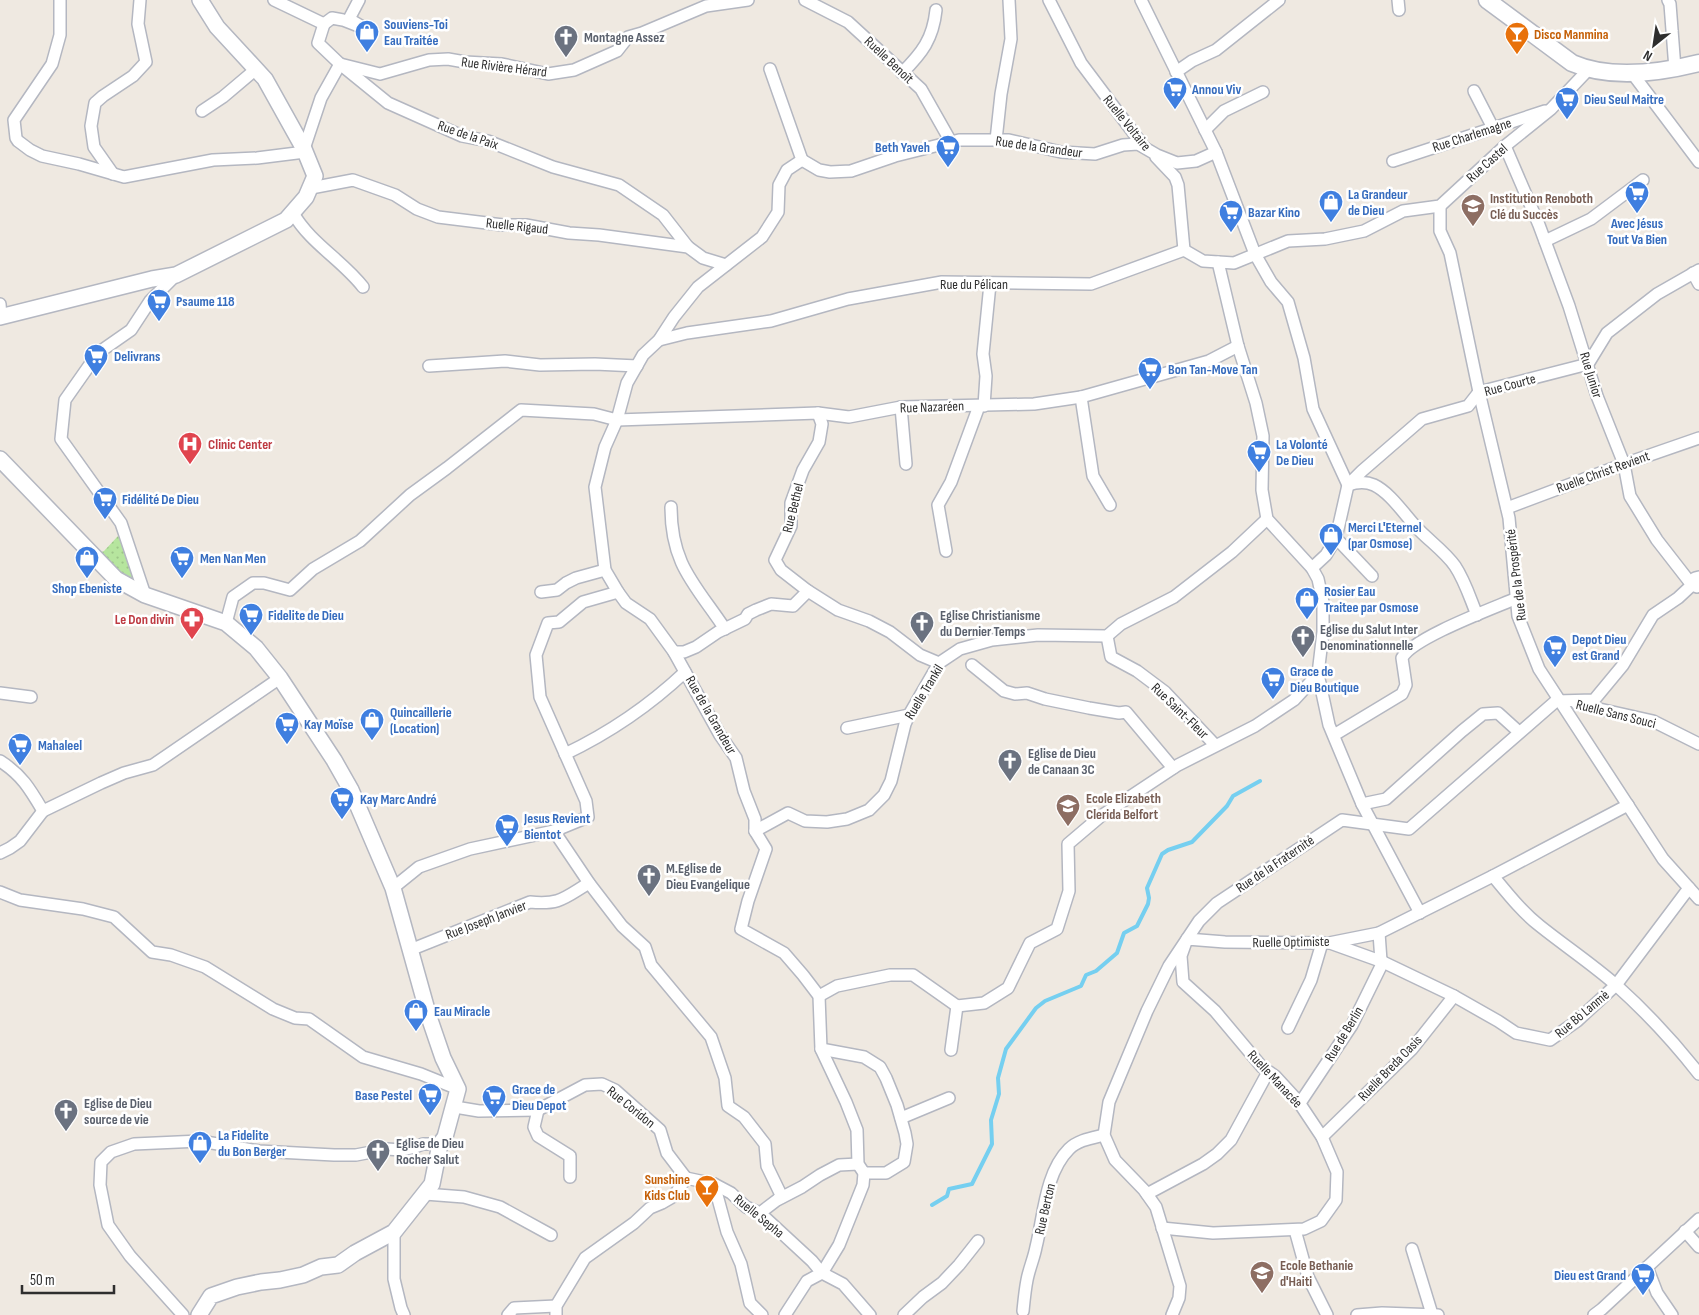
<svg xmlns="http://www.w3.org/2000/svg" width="1699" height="1315" font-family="'Sofia Sans Condensed',sans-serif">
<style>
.grass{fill:url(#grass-dots)}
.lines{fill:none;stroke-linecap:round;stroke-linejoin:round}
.stream{stroke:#75cff0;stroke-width:4}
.minor-casing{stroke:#b4b7c1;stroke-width:14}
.tertiary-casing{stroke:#b4b7c1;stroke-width:18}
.secondary-casing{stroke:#b4b7c1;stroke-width:19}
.minor{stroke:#fff;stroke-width:11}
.tertiary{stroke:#fff;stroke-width:15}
.secondary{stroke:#fff;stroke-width:16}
.labels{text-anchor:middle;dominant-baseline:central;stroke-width:5;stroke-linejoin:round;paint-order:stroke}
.shop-label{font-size:14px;font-weight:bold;fill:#366cbe;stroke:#fff;text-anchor:start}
.food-label{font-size:14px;font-weight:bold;fill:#c56008;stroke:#fff;text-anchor:start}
.worship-label{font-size:14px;font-weight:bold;fill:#5b616d;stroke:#fff;text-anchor:start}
.street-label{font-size:14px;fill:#2e2e2e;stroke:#fff}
.education-label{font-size:14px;font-weight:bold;fill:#785e54;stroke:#fff;text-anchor:start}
.health-label{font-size:14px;font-weight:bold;fill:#be3a42;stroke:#fff;text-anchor:start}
</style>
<defs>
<pattern id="grass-dots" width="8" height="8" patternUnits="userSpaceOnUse" patternTransform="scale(1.25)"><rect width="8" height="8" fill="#b6e59e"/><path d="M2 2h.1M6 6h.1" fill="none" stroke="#9dc588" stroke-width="1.8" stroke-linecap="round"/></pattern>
</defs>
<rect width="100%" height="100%" fill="#efe9e1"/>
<path class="grass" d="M118,536L123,544L136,584L124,578L96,554L104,551Z"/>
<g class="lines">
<path class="stream" d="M932,1205L947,1196L949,1189L972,1184L992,1144L991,1120L999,1094L998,1078L1006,1049L1036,1008L1045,1001L1081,986L1086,975L1096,971L1117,953L1124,933L1137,926L1148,904L1149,898L1147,888L1162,854L1168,850L1192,842L1227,806L1233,796L1260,781"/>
<defs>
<g id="minor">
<path d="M60,0V35L52,64L14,120L16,138L18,141L30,150L42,156L79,164L124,177L213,160L257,158L305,152"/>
<path d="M274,0L324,24L318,43L340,64L388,103L462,136L488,141L553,167L619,185L663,215L688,247"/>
<path d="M805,0L848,22L921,89L951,142"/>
<path d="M1049,0L1081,63L1144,147"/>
<path d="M1141,0L1216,152L1255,254L1271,282L1288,302L1304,358L1313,409L1348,485C1357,482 1365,481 1374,485C1391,493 1406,517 1420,531C1431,542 1446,553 1455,566C1465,581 1470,598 1477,615"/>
<path d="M1398,0L1399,10"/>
<path d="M1668,0L1670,4L1675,69"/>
<path d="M324,24L332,18L343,20L366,29L349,19L359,0"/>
<path d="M770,69L802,160L787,170L779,185L778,212L762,237L698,287L674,317L659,340L643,355L627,383L617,420L605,447L595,487L605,570L618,592L626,603L650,619L674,652L720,735L736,758L744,791L755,819V831L766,849L748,901L741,929L784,953L803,975L819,996L821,1049L846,1102L857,1130L858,1164L864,1173L863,1185L839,1245L822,1273L843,1284L870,1315"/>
<path d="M1176,72L1192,61L1216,50L1279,0"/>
<path d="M902,73C922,53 933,39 936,10"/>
<path d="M1632,73L1699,162"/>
<path d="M1474,91L1493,128"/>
<path d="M202,111L223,97L255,70"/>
<path d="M1205,130L1224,111L1263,92"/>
<path d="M996,140L1001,94L1011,39L1009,0"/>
<path d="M1505,146L1539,225L1569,306L1597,396L1624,464L1630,496L1657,540L1692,585L1697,587"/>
<path d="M304,149L321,98L340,64L380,74L429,60L448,59L465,62L502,64L548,74L574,70L617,51L628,37L642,33L706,6L748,0"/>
<path d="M1156,157L1175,177L1178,185L1184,250"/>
<path d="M802,160L819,170L830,172L851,171L895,156L959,140H1009L1061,152L1095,154L1123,145L1138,144L1157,155L1177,163L1196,161L1216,152"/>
<path d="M1393,161L1545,111"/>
<path d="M113,174L94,147L91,126L95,103L103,96L133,76L146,62L138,24L140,0"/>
<path d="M311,188L353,180L395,195L417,209L438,217L503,225H526L569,233L599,235L688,247L703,258L726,265"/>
<path d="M1440,206V231L1450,253L1479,392L1509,518L1518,616L1539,669L1663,859L1699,899"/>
<path d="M293,213C310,243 342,260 363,287"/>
<path d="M1545,241L1591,219L1643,180"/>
<path d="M1218,262L1238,346L1256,403L1263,436L1262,490L1267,519L1312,568L1318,579L1323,602V632L1318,674L1329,725L1362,804L1420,913"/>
<path d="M1693,273L1699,284"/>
<path d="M0,304L1,316"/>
<path d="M659,340L687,333L771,321L848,299L942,282L1091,284L1184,250L1203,261L1234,263L1288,241L1325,239L1364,231L1403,211L1440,206L1505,146L1551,109L1588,70"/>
<path d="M429,366L505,361L540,365L595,364L637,366"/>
<path d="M1081,397L1093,476L1110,505"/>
<path d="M984,406L986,376L983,354L990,284"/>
<path d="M901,407L906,464"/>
<path d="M671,507C671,565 695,584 725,629"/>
<path d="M1507,508L1624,464L1699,438"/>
<path d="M1336,538L1372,576"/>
<path d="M946,551L938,505L951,482L979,406"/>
<path d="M1312,568L1326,555L1336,538L1348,485L1362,471L1422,419L1468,406L1479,392L1588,364L1607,333L1657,294L1699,270"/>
<path d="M808,591L781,570L775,560L791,526V503L803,470L819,442L822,424L818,413"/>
<path d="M541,592L557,590L566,583L576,578L605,570"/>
<path d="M145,595L121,523L61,439L65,400L98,353L131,330L150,301L176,275"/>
<path d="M226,623L233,597L253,583H264L290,590L313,569L360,541L410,495L447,468L521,410L594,414L617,420L818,413L849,417L901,407L1034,404L1081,397L1209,361L1238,346"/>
<path d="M1107,636L1111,657L1137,671L1165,692L1215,745"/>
<path d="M674,652H684L696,647L718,632L745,619L748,614L756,610L771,604L793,606L808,591L838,610L869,621L890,632L920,655L939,663"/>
<path d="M972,665L1004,691L1015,694L1027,693L1045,699L1089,708L1119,713L1126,712L1173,768"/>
<path d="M0,693L31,697"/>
<path d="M1577,704L1653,721L1699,744"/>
<path d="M847,728L909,715"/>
<path d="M1334,735L1402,694L1406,685L1402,658C1412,638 1494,608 1517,598"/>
<path d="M565,754C609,733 649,706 685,672"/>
<path d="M0,761C22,775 30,789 43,811L101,783L124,773L153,765L280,678"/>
<path d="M1362,804L1386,799L1462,731L1483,714L1498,713L1519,732"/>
<path d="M554,831L588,817L586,801L540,697L536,655L548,623L559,622L583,602L618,592"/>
<path d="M755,831L788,813L805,821L827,822L847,819L869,810L884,795L891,781L905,724L909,715L939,663L960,649L992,640L1038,635L1107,636L1121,624L1174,597L1232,552L1267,519"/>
<path d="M0,853L10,848L20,841L43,811"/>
<path d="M1493,876C1508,894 1522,912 1540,926C1565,946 1592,964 1616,985C1646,1012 1674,1042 1699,1074"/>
<path d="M393,888L419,867L470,849L554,831L589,883L622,926L645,947L651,965L711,1037L725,1078L728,1106L744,1117L765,1144L767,1166L782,1197"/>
<path d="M0,892L20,900L83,909L114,917L152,952L171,955L205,967L273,1009L295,1018L309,1019L363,1057L421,1074L458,1089"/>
<path d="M1379,933L1381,961"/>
<path d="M1330,943L1383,962L1454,996L1498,1021L1516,1033L1550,1040L1577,1021L1616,985L1689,888"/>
<path d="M410,950L530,902C560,905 564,898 589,883"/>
<path d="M819,996L837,986L890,975H913L957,1006L984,1003L1008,988L1030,943L1057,929L1069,891L1068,844L1101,816L1178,765L1255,726L1294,700L1318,674"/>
<path d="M1288,1028L1311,980L1322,943"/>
<path d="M821,1049L864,1057L880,1067L886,1078L897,1105L905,1133L907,1144L904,1162L886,1173H864"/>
<path d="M951,1050L957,1006"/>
<path d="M1300,1103L1352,1025L1383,962"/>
<path d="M538,1110L534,1127L538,1136L570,1156V1177"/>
<path d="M451,1114L455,1107L479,1111L538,1110L585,1085L602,1084L615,1090L660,1130L667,1153L686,1178L674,1196L662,1203L650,1208L634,1223L585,1258L556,1306V1315"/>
<path d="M901,1118L949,1098"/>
<path d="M1322,1137L1412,1049L1454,996"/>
<path d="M686,1178L714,1184L731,1193L746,1207L760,1213L812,1261L822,1273L807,1281L785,1315"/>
<path d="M714,1184L727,1232L741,1264L750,1303L762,1315"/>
<path d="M425,1194L464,1197L500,1207L551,1235"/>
<path d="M1147,1194L1203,1164L1217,1154L1231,1140L1268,1072"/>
<path d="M760,1213L777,1200L802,1187L820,1175L839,1165L858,1164"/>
<path d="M1162,1228L1213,1233L1304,1229L1321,1221L1336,1200L1337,1172L1322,1137L1298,1101L1275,1076L1262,1067L1215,1011L1183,982L1181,956L1187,939L1225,942L1329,943L1379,933L1493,876L1628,805"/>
<path d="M1295,1230L1308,1277L1327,1315"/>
<path d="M1685,1231L1699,1247"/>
<path d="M394,1232V1279L401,1308L404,1315"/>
<path d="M1412,1249L1432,1314"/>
<path d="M1647,1267L1657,1293L1672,1315"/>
<path d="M1023,1311C1024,1301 1025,1290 1027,1280C1029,1269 1034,1258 1036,1247C1044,1215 1045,1173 1069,1149C1078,1140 1092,1138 1104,1135"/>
<path d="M183,1315L130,1256L108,1225L100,1185L101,1162L111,1152L134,1144L200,1141L259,1151L334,1155H356L387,1149L401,1150L415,1147L423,1144H440"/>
<path d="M508,1315L514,1308L556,1306"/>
<path d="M904,1315L923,1297L942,1283L959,1265L978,1241"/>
<path d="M1172,1315L1179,1298L1180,1286L1156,1207L1144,1190L1115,1160L1104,1135L1109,1102L1147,1011L1169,966L1199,921L1217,903L1342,820L1409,829L1556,701L1594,700L1623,665L1653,615L1678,598L1692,585L1695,578L1699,577"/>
<path d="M1357,1315L1382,1313L1438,1315"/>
<path d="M1594,1315L1602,1309L1699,1219"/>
</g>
<g id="tertiary">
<path d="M0,317L152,279L176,275L286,220L306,197L315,176L304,149L265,79L217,27L200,0"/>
<path d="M0,459L116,579L145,595L226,623L256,648L280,678L334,760L351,790L393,888L429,1017L443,1058L458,1089L445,1137L440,1144L432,1184L394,1232L355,1253L338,1265L321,1267L303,1275L280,1280L261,1282L237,1287L211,1296L199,1315"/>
</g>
<path id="secondary" d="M1487,0L1572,63C1611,80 1659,73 1699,63"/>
</defs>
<use href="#minor" class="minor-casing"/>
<use href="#tertiary" class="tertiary-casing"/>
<use href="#secondary" class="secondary-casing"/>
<use href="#minor" class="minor"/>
<use href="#tertiary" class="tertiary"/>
<use href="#secondary" class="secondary"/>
</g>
<defs>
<symbol id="shop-pin" viewBox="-11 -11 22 30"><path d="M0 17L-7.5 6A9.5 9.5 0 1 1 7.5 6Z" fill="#3f7fe0" stroke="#fff"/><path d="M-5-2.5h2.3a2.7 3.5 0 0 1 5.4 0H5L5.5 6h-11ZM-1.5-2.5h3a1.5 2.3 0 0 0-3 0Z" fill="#fff"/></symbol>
<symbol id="bar-pin" viewBox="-11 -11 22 30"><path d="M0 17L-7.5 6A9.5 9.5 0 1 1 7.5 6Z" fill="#e8710a" stroke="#fff"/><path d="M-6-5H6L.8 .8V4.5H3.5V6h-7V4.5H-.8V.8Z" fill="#fff"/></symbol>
<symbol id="church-pin" viewBox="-11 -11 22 30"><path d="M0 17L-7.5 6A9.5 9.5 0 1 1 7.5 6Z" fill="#6b7280" stroke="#fff"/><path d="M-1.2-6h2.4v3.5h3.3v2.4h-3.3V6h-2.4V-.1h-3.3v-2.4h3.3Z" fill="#fff"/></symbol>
<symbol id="supermarket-pin" viewBox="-11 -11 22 30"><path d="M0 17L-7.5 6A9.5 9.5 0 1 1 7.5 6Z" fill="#3f7fe0" stroke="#fff"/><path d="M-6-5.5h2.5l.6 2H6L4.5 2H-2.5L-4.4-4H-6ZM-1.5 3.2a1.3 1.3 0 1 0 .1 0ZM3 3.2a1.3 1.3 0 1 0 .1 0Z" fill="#fff"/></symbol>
<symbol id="school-pin" viewBox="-11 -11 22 30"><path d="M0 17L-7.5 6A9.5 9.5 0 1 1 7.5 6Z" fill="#8d6e63" stroke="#fff"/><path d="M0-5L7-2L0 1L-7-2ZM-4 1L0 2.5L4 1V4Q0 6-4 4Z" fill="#fff"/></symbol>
<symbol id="hospital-pin" viewBox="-11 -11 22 30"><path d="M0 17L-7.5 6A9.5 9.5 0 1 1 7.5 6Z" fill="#e0444e" stroke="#fff"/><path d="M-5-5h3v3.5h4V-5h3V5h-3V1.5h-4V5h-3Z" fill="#fff"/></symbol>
<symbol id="pharmacy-pin" viewBox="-11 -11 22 30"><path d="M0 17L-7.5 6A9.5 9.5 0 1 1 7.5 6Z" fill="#e0444e" stroke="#fff"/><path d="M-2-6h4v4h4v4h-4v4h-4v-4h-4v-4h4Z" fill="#fff"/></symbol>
</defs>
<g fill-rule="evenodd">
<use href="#shop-pin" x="353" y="18" width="28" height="38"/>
<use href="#bar-pin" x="1503" y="20" width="28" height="38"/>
<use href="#church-pin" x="552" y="23" width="28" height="38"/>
<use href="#supermarket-pin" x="1161" y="75" width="28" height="38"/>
<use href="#supermarket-pin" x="1553" y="85" width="28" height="38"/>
<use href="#supermarket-pin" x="934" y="133" width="28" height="38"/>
<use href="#supermarket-pin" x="1623" y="179" width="28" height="38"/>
<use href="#shop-pin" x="1317" y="188" width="28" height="38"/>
<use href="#school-pin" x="1459" y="192" width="28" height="38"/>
<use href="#supermarket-pin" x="1217" y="198" width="28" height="38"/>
<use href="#supermarket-pin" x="145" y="287" width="28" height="38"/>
<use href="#supermarket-pin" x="82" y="342" width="28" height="38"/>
<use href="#supermarket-pin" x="1136" y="355" width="28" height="38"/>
<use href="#hospital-pin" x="176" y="430" width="28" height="38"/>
<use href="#supermarket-pin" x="1245" y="438" width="28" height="38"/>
<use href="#supermarket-pin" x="91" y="485" width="28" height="38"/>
<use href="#shop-pin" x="1317" y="521" width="28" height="38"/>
<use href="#shop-pin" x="73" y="544" width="28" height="38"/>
<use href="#supermarket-pin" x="168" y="544" width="28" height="38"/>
<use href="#shop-pin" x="1293" y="585" width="28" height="38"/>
<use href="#supermarket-pin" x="237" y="601" width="28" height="38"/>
<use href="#pharmacy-pin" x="178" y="605" width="28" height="38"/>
<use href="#church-pin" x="908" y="609" width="28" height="38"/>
<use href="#church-pin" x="1289" y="623" width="28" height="38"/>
<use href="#supermarket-pin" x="1541" y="633" width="28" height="38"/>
<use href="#supermarket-pin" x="1259" y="665" width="28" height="38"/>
<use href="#shop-pin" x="358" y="706" width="28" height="38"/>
<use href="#supermarket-pin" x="273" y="710" width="28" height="38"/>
<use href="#supermarket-pin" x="6" y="731" width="28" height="38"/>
<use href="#church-pin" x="996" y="747" width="28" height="38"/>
<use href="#supermarket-pin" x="328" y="785" width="28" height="38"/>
<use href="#school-pin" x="1054" y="792" width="28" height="38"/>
<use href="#supermarket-pin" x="493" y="812" width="28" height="38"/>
<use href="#church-pin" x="635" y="862" width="28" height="38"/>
<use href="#shop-pin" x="402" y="997" width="28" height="38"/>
<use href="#supermarket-pin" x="416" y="1081" width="28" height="38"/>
<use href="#supermarket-pin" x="480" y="1083" width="28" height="38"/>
<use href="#church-pin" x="52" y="1097" width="28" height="38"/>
<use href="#shop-pin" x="186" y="1129" width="28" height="38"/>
<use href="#church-pin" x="364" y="1137" width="28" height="38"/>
<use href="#bar-pin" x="693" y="1173" width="28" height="38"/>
<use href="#school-pin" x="1248" y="1259" width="28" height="38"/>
<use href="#supermarket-pin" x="1629" y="1261" width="28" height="38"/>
</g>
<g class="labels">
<g class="shop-label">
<text x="384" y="24">Souviens-Toi<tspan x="384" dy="16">Eau Traitée</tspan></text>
<text x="1192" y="89">Annou Viv</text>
<text x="1584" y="99">Dieu Seul Maitre</text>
<text x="930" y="147" text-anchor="end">Beth Yaveh</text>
<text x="1348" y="194">La Grandeur<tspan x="1348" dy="16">de Dieu</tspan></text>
<text x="1248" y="212">Bazar Kino</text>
<text x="1637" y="223" text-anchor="middle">Avec Jésus<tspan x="1637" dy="16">Tout Va Bien</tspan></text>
<text x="176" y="301">Psaume 118</text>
<text x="114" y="356">Delivrans</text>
<text x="1168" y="369">Bon Tan-Move Tan</text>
<text x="1276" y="444">La Volonté<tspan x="1276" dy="16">De Dieu</tspan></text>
<text x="122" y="499">Fidélité De Dieu</text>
<text x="1348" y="527">Merci L'Eternel<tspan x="1348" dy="16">(par Osmose)</tspan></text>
<text x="200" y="558">Men Nan Men</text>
<text x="87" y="588" text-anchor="middle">Shop Ebeniste</text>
<text x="1324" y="591">Rosier Eau<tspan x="1324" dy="16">Traitee par Osmose</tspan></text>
<text x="268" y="615">Fidelite de Dieu</text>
<text x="1572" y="639">Depot Dieu<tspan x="1572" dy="16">est Grand</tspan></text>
<text x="1290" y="671">Grace de<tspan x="1290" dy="16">Dieu Boutique</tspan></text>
<text x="390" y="712">Quincaillerie<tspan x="390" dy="16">(Location)</tspan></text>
<text x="304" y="724">Kay Moïse</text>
<text x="38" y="745">Mahaleel</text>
<text x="360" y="799">Kay Marc André</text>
<text x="524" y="818">Jesus Revient<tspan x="524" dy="16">Bientot</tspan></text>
<text x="434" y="1011">Eau Miracle</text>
<text x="512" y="1089">Grace de<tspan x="512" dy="16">Dieu Depot</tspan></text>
<text x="412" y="1095" text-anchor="end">Base Pestel</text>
<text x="218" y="1135">La Fidelite<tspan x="218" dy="16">du Bon Berger</tspan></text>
<text x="1626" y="1275" text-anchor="end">Dieu est Grand</text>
</g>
<g class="food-label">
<text x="1534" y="34">Disco Manmina</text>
<text x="690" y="1179" text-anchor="end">Sunshine<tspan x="690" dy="16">Kids Club</tspan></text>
</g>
<g class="worship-label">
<text x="584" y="37">Montagne Assez</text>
<text x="940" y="615">Eglise Christianisme<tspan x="940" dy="16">du Dernier Temps</tspan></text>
<text x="1320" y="629">Eglise du Salut Inter<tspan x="1320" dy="16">Denominationnelle</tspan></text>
<text x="1028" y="753">Eglise de Dieu<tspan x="1028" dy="16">de Canaan 3C</tspan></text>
<text x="666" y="868">M.Eglise de<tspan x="666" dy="16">Dieu Evangelique</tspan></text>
<text x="84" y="1103">Eglise de Dieu<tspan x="84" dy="16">source de vie</tspan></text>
<text x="396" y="1143">Eglise de Dieu<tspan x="396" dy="16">Rocher Salut</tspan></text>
</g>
<g class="street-label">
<text transform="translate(889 60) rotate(43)">Ruelle Benoît</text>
<text transform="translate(504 67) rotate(7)">Rue Rivière Hérard</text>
<text transform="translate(1127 123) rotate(51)">Ruelle Voltaire</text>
<text transform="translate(468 135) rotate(19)">Rue de la Paix</text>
<text transform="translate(1472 135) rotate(-18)">Rue Charlemagne</text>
<text transform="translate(1039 147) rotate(8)">Rue de la Grandeur</text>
<text transform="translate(1487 163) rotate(-42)">Rue Castel</text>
<text transform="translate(517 226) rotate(6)">Ruelle Rigaud</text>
<text x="974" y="284">Rue du Pélican</text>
<text transform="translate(1591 375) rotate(73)">Rue Junior</text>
<text transform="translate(1510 385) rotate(-15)">Rue Courte</text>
<text transform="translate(932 407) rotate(-2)">Rue Nazaréen</text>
<text transform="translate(1603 472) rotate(-20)">Ruelle Christ Revient</text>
<text transform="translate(793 508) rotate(-76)">Rue Bethel</text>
<text transform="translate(1516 575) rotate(-97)">Rue de la Prospérité</text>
<text transform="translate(924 692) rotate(-59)">Ruelle Trankil</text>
<text transform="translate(1180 711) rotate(44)">Rue Saint-Fleur</text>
<text transform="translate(1616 714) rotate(14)">Ruelle Sans Souci</text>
<text transform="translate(711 715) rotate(60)">Rue de la Grandeur</text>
<text transform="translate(1275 864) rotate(-34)">Rue de la Fraternité</text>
<text transform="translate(486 920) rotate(-21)">Rue Joseph Janvier</text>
<text transform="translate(1291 942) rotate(-1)">Ruelle Optimiste</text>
<text transform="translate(1582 1014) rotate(-40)">Rue Bò Lanmè</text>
<text transform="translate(1344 1034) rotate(-59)">Rue de Berlin</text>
<text transform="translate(1390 1068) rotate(-46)">Ruelle Breda Oasis</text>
<text transform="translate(1275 1079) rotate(47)">Ruelle Manacée</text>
<text transform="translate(631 1107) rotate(39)">Rue Coridon</text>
<text transform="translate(1045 1209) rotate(-77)">Rue Berton</text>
<text transform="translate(759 1216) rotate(39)">Ruelle Sepha</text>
</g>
<g class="education-label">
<text x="1490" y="198">Institution Renoboth<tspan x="1490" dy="16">Clé du Succès</tspan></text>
<text x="1086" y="798">Ecole Elizabeth<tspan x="1086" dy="16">Clerida Belfort</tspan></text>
<text x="1280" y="1265">Ecole Bethanie<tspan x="1280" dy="16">d'Haiti</tspan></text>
</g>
<g class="health-label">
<text x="208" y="444">Clinic Center</text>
<text x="174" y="619" text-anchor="end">Le Don divin</text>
</g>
</g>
<g transform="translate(1654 45) rotate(210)" stroke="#ffffff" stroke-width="4" paint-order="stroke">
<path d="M0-4L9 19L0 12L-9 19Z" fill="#2e2e2e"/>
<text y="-8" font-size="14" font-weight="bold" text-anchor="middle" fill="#2e2e2e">N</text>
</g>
<path d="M22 1285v8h92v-8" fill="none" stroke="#2e2e2e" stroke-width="2.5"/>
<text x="30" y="1285" font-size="15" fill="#2e2e2e" stroke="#ffffff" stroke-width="4" paint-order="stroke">50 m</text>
</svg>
